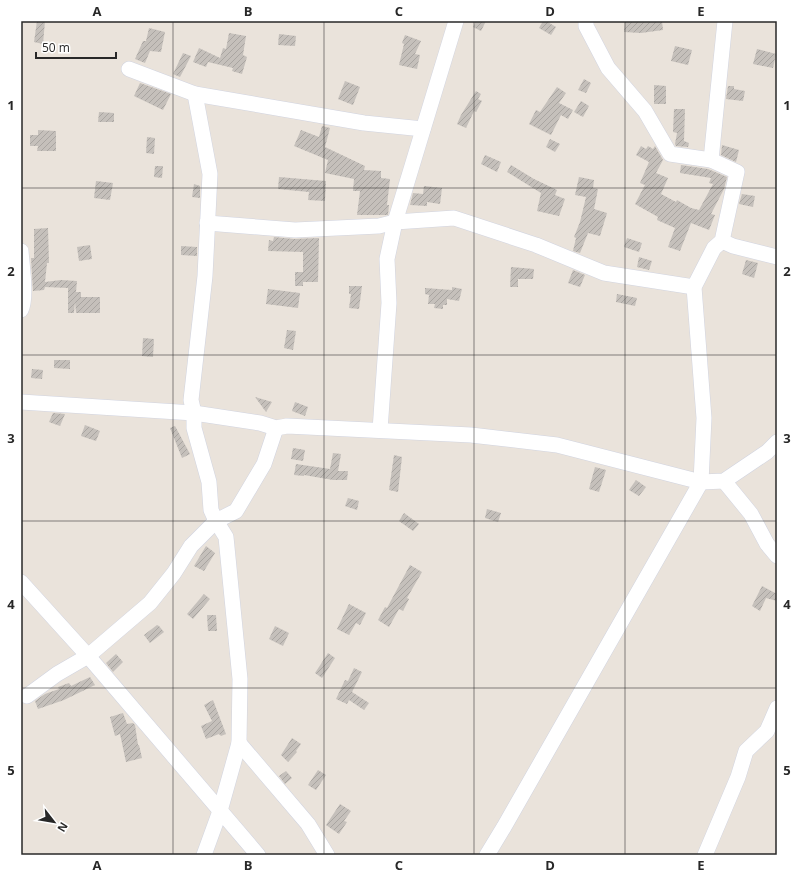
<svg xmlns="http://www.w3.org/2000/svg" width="798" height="876" font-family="'Open Sans',sans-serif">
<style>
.building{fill:url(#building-hatch)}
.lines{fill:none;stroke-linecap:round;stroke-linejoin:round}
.minor-casing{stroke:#d1d4e0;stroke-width:16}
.minor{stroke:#fff;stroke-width:15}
.grid{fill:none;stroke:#282828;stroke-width:1;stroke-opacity:0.55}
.neatline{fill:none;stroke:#282828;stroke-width:1.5}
.grid-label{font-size:13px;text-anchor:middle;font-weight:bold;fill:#282828}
</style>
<defs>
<pattern id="building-hatch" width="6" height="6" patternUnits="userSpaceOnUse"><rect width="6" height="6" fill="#c5c0bb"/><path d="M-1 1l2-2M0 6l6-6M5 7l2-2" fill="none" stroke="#a9a5a1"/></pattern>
</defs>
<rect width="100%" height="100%" fill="#eae3db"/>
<g class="building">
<path d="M37,21H45L43,44L34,42Z"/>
<path d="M476,21H486L481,31L473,27Z"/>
<path d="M543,21H546L556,27L551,35L539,28Z"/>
<path d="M625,21H662L663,30L641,33L624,32Z"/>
<path d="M149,28L165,32L161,52L150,51L145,63L135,59L143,41H146Z"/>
<path d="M229,33L246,36L243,55L247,57L242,74L232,71L233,68L208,62L206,67L193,62L199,48L220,58L223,48L226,49Z"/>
<path d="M279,34L296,36L295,46L278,45Z"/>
<path d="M405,35L421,41L415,54L420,55L417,69L399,65L404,44L402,43Z"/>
<path d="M675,46L692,50L688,65L671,61Z"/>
<path d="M757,49L776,54L773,68L753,64Z"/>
<path d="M183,53L191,56L180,77L173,74Z"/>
<path d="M584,79L591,83L586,93L578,90Z"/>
<path d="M345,81L360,87L353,105L338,99Z"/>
<path d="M140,83L171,94L163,110L134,96Z"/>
<path d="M654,85L666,86V104H654Z"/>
<path d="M728,86H734V89L745,91L743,101L726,99Z"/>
<path d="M557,87L566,93L559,103L573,110L568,119L561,115L551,135L529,124L536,110L540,112Z"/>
<path d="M476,91L481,94L478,99L482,101L476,112L474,111L466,128L457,124L461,115Z"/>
<path d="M581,101L589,106L583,117L574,112Z"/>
<path d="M674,109H685L684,141L689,143L688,147L676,146L675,144L677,133L673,132Z"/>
<path d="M99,112L114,113V122H98Z"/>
<path d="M322,126L330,128L325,147L365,166L364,170L381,171V178L390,179L387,205H389L388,215H357L360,191H353L354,179L325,173L328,160L294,146L301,130L319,137Z"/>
<path d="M38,130L56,131V151H37L38,146H30V135H38Z"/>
<path d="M147,137L155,138L154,154L146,153Z"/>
<path d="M550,139L560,144L555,152L546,147Z"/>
<path d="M722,145L739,150L736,162L721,155Z"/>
<path d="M641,146L646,149L648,146L653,149L655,146L663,160L656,173L668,178L661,194L676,202L677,200L691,208L699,210L713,184L709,183L711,178L680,173L681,165L708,169L727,177L724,189L711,214L715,215L709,230L691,223L680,251L668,247L675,228L657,220L658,217L635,204L645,185L640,183L649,162L636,155Z"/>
<path d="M485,155L501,162L497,172L481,164Z"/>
<path d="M511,165L534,179L557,190L555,195L565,199L559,216L537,211L541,193L507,172Z"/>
<path d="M155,166H163L162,178L154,177Z"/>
<path d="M279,177L326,181L325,201L308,200L309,192L278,189Z"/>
<path d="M579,177L594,180L593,188L598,189L594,209L607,213L600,236L588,233L580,253L573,251L576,238L574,237L580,222L586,197L575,195Z"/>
<path d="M96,181L113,183L110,200L94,198Z"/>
<path d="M194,184L200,186V198L192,197Z"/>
<path d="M424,186L442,188L440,204L427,202V206L410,205L413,193L423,194Z"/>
<path d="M742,194L755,196L753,207L739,204Z"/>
<path d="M48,228L49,263H47L45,282L61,280L77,281L76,292H81V297H100V313H76L75,302L74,313H68V288L45,287L44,290L33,291L31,258H34V229Z"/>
<path d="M274,237L294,239L319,238L318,282H303V286H295V272H303V252L268,251L269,240L273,241Z"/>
<path d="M627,238L642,243L639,252L624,247Z"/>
<path d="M90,245L92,259L79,261L77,247Z"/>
<path d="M181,246L197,247V256L181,255Z"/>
<path d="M639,257L652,261L649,270L637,267Z"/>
<path d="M746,260L758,263L754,278L742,274Z"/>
<path d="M511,267L534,269L533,279H518V287H510Z"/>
<path d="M573,270L585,275L580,287L568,283Z"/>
<path d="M349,286H362L359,309L349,308L351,294H349Z"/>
<path d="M452,287L462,289L459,301L447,299V305H443V309L434,308L435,304H428L429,295L425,294V288L452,290Z"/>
<path d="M268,289L300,293L298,308L266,304Z"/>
<path d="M617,294L637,298L635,306L616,302Z"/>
<path d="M287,330L296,331L293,350L284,348Z"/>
<path d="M143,338L154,339L153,357L142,356Z"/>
<path d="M54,360H70V369L54,368Z"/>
<path d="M32,369L43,370L42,379L31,378Z"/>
<path d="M255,397L272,402L266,412Z"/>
<path d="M295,402L308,407L305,416L292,411Z"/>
<path d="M53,413L65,414L60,426L49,422Z"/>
<path d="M85,425L100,431L96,441L81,436Z"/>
<path d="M175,426L190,454L182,458L170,428Z"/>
<path d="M293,448L305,450L303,461L291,459Z"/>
<path d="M333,453L341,454L338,471H348L347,480H333L304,475V476L294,475L296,464L330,469Z"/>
<path d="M394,455L402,457L398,492L389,490Z"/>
<path d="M595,467L606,470L599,492L589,489Z"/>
<path d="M636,480L646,487L639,496L629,490Z"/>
<path d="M348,498L359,501L357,510L345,506Z"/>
<path d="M487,509L501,513L498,522L485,518Z"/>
<path d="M404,513L419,524L413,531L399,521Z"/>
<path d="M206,546L215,553L204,571L194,566Z"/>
<path d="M410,565L422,572L407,598L409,599L403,611L399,609L389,627L378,620L385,607L387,608Z"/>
<path d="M762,586L777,594V601L766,598L760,611L752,606Z"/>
<path d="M204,594L210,599L193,619L187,614Z"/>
<path d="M349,604L366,613L360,625L356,623L349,635L337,629Z"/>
<path d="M207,615H216L217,631H208Z"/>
<path d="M157,625L159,626L164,632L150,643L144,635Z"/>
<path d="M275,626L289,633L283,646L269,639Z"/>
<path d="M328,653L335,658L322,678L315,673Z"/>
<path d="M116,654L123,662L113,672L106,663Z"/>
<path d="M354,668L362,672L352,692L369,703L364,710L349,700L347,704L336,699L345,680L348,681Z"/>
<path d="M90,677L95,685L64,700L38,709L35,701L45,694L59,689L58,687L69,683L71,686Z"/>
<path d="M213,700L226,734L221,736L219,734L206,739L201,726L212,721L204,705Z"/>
<path d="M123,713L127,724L133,723L135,725L138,745H139L142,758L126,762L120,734L115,736L110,717Z"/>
<path d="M292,738L301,744L296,751L297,752L288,762L281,755Z"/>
<path d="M318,770L326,775L316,790L308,785Z"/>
<path d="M286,771L292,778L285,784L279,776Z"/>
<path d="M340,804L351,811L344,821L347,822L339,834L326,825Z"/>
</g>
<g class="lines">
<defs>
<g id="minor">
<path d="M129,69L195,94L364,123L423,129"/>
<path d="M195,94L210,174L205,276L191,400L194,413V428L209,482L211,510L216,521L226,537L240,679L239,743L220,811L204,855"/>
<path d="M711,160L725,21"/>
<path d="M207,223L295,230L379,226L395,222L454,218L536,245L604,273L694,287"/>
<path d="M722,241L733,246L777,257"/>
<path d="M21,251C22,265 27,298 21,310"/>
<path d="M21,402L194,413L260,423L276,428L287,426L471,435L557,445L701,482L724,481L767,452L777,442"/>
<path d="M380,430L389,303L387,259L395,222L456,21"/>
<path d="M724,481L751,514L767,544L777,556"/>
<path d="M21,582L88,656L258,855"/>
<path d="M27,696L57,674L88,656L150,603L174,573L191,546L216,521L236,511L264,464L276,428"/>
<path d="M239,743L308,824L327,855"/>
<path d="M487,855L504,827L701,482L704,418L694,287L714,248L722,241L737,172L711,160L670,154L645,111L608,68L586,26V21"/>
<path d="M705,855L738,777L746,751L767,731L777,708"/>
</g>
</defs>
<use href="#minor" class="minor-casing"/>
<use href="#minor" class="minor"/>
</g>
<path class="grid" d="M173,21V855M324,21V855M474,21V855M625,21V855M21,188H777M21,355H777M21,521H777M21,688H777"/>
<rect width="798" height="876" fill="none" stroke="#ffffff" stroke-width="44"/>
<g transform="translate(54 822) rotate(121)" stroke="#ffffff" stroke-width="3" paint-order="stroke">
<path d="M0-3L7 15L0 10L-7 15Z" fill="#282828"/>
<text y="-6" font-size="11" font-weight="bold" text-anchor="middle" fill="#282828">N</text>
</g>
<path d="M36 52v6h80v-6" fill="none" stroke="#282828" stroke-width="2"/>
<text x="42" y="52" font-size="12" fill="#282828" stroke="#ffffff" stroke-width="3" paint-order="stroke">50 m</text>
<rect x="22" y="22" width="754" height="832" class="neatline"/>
<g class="grid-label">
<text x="97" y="16">A</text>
<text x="248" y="16">B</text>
<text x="399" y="16">C</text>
<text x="550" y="16">D</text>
<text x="701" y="16">E</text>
<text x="11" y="110">1</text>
<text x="787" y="110">1</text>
<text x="11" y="276">2</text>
<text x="787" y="276">2</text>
<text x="11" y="443">3</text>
<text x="787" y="443">3</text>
<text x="11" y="609">4</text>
<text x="787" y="609">4</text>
<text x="11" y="775">5</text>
<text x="787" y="775">5</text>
<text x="97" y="870">A</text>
<text x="248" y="870">B</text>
<text x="399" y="870">C</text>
<text x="550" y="870">D</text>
<text x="701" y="870">E</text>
</g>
</svg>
